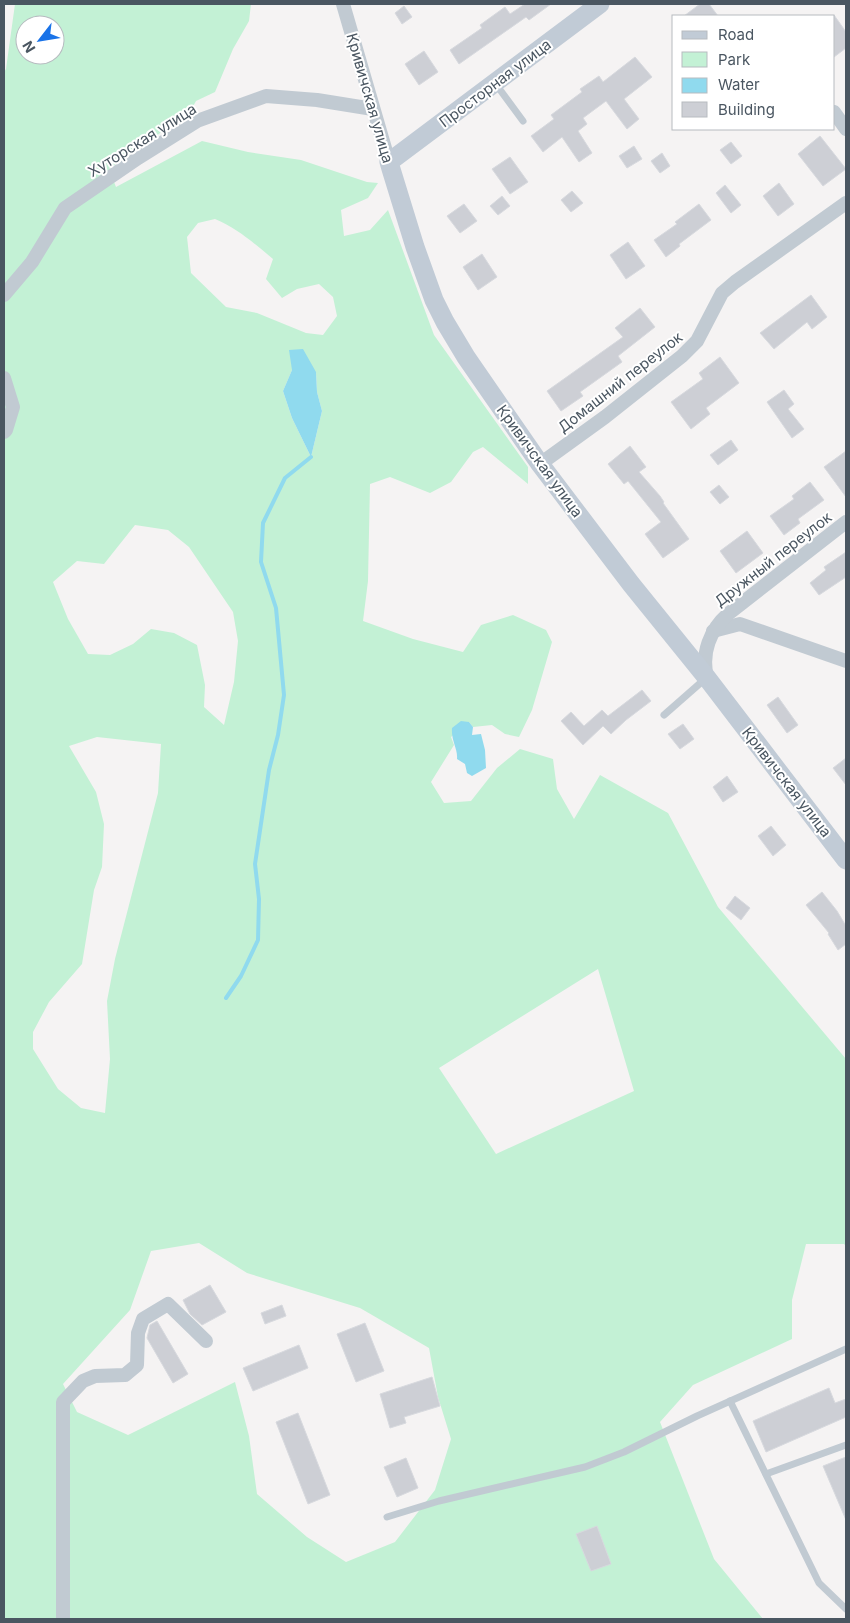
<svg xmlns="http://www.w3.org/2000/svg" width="850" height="1623" font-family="Inter,sans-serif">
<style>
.green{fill:#c3f1d5;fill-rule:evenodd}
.water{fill:#90daee}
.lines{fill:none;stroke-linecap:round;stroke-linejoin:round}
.stream{stroke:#90daee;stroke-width:4}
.building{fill:#cdcfd5;stroke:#d7d9de}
.lane{stroke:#c1cad2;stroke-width:7}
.street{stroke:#c1cad2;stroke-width:14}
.secondary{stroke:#c1cbd6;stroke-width:19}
.labels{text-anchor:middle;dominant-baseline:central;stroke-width:4;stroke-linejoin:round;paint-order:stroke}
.street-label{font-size:15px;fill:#4a5661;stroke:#fff}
</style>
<rect width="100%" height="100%" fill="#f5f3f3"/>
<path class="green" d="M15,4H251L249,21L233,49L215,92L196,101L190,112L109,169L116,187L202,141L248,152L301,160L367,182L378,183L368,198L341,210L344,236L370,230L388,210L434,335L528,467V484L483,447L473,452L451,482L430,493L390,477L370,484L368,581L363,621L413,639L463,652L481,625L513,615L546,630L552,642L532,710L519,737L505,734L492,725L473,727L469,722L451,737L454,745L431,782L444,803L471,801L497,768L520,749L553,759L557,789L574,819L600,775L668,813L718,907L846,1059V1246L844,1244H806L792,1300V1339L693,1385L660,1422L714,1559L763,1619H4V72L6,69ZM25,25H55V55H25ZM215,219C237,228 255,244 273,259L266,279L282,298L297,289L319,284L333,297L337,316L323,335L306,333L257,313L226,307L191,273L187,237L198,223ZM292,370L316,372L317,392L322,411L311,457L292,418L283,391ZM135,525L168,530L189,547L233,612L238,641L234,682L224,725L204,707L205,685L197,645L174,633L151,629L133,644L110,655L88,654L68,619L53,582L77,561L104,564ZM97,737L161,744L158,793L115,959L107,1001L110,1059L105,1113L81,1108L58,1089L33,1049V1032L49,1002L82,964L94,890L102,867L104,824L96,792L69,746ZM598,969L634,1091L496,1154L439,1068ZM199,1243L247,1273L360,1308L429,1348L438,1397L451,1439L435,1490L395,1542L346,1562L307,1537L257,1494L249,1436L235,1382L128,1435L77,1412L63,1384L130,1310L151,1251Z"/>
<g class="water">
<path d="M303,349L316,372L317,392L322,411L311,457L292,418L283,391L292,370L289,350Z"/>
<path d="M461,721L469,722L473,727L472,735L481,734L485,750L486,768L472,776L467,773L465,764L457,759C458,749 451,741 452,728Z"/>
</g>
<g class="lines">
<path class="stream" d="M226,998L241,976L258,940L259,899L255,864L269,770L278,735L284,695L276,608L261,562L263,523L285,478L311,457"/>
</g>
<g class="building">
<path d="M525,4H551L529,20L526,17L459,64L450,50L482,28L480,25L505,7L510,14Z"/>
<path d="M700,4H709L718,16H684Z"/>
<path d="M404,6L412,17L402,24L395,13Z"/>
<path d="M834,15L846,32V48L834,57Z"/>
<path d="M424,51L438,72L419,85L405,64Z"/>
<path d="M635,57L652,77L624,99L639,119L627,129L606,101L583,118L587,124L578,131L592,153L579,162L562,137L543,152L531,136L554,119L551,115L582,92L580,89L599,76L603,82Z"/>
<path d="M820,136L846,169L823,186L798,154Z"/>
<path d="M731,142L742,156L731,164L720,150Z"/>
<path d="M634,146L642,159L627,168L619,156Z"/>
<path d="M662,153L670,166L660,173L651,161Z"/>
<path d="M510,157L528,182L510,194L492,169Z"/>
<path d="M779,183L794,204L778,216L763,196Z"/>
<path d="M725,185L741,205L731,213L716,193Z"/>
<path d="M572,191L583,203L571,212L561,200Z"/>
<path d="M502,196L510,206L498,215L490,206Z"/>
<path d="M464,204L477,221L460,233L447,216Z"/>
<path d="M699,204L711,220L679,244L680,246L666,257L654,240L677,224L675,222Z"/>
<path d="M628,242L645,266L626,279L610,255Z"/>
<path d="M482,254L497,277L478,290L463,267Z"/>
<path d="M811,295L827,317L812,329L807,322L774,349L760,333Z"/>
<path d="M640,308L655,327L618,356L622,362L580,392L583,396L561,411L547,391L623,337L615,328Z"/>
<path d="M720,357L739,383L706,408L710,414L691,429L671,402L703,379L699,373Z"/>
<path d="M784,390L794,404L788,409L804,429L792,438L767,402Z"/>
<path d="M731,440L738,450L718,465L710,455Z"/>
<path d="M630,446L646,467L639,472L660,496L664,502L663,503L689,539L663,558L645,534L661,522L628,481L624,484L608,464Z"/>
<path d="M846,451V497L824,467Z"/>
<path d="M810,482L824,500L798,519L800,523L784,535L770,516L794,499L792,496Z"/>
<path d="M719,485L729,497L720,504L710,492Z"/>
<path d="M747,531L763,553L736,573L720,551Z"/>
<path d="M846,552V577L819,595L810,583L826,570L824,567Z"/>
<path d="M642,690L651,701L626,720L611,734L603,726L583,745L561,721L571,712L584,726L602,710L608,716Z"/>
<path d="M778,697L798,725L787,733L767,705Z"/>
<path d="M683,724L694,739L680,749L668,734Z"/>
<path d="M846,758V785L833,768Z"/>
<path d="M727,776L738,792L723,802L713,787Z"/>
<path d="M771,826L786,845L773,856L758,836Z"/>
<path d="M822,892L837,911L846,926V944L838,950L828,934L829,933L806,905Z"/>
<path d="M735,896L750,908L741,920L726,908Z"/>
<path d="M210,1285L226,1312L202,1325L190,1314L183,1300Z"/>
<path d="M282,1305L286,1316L265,1324L261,1313Z"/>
<path d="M157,1321L188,1374L173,1383L147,1338L150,1325Z"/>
<path d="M365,1323L384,1371L356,1382L337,1334Z"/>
<path d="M299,1345L308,1368L253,1391L243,1368Z"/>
<path d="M432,1377L440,1406L404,1417L406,1423L390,1428L380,1394Z"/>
<path d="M829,1388L835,1403L846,1399V1417L766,1452L753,1421Z"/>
<path d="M298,1413L330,1495L308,1504L276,1422Z"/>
<path d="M846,1457V1520L823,1466Z"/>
<path d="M406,1458L418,1488L397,1497L384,1467Z"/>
<path d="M597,1526L611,1564L591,1571L576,1534Z"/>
</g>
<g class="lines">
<g class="lane">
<path d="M495,83L523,121"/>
<path d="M664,715L705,679"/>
<path d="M730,1401L819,1583L846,1609"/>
<path d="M766,1474L846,1445"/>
<path d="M387,1517L439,1501L585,1467L624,1452L697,1416L846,1349"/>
</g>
<g class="street">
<path d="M343,4L389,162"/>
<path d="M834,112L846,129"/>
<path d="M4,295L32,262L65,208L138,158L197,121L266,96L317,100L373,109"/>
<path d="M4,378L13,407L6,430L4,432"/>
<path d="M540,464L605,417L682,356L697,341L722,293L735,282L846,203"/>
<path d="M713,631L740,624L846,661"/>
<path d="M707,677C701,653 710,630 728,614L846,522"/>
<path d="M63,1619V1402L83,1381L95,1376L125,1375L137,1365L138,1333L143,1319L168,1304L206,1341"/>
</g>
<path class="secondary" d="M600,4L389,162L391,169L415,247L434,300L445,322L466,357L540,464L631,584L707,678L846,860"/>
</g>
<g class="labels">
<g class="street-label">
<text transform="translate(495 83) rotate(-37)">Просторная улица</text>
<text transform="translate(370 98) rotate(74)">Кривичская улица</text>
<text transform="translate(142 140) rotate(-32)">Хуторская улица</text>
<text transform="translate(620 382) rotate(-38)">Домашний переулок</text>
<text transform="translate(540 461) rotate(54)">Кривичская улица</text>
<text transform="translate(773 559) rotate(-38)">Дружный переулок</text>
<text transform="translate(787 782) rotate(52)">Кривичская улица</text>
</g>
</g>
<rect width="850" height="1623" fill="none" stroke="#4a5661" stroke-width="10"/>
<rect x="672" y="15" width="162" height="115" fill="#ffffff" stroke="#b7bbc0"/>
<rect x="682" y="31" width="25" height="8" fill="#c1cbd6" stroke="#b7bbc0"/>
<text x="718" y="40" font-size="15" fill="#4a5661">Road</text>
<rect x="682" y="52" width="25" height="15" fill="#c3f1d5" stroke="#b7bbc0"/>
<text x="718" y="65" font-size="15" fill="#4a5661">Park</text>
<rect x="682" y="78" width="25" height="15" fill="#90daee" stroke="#b7bbc0"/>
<text x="718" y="90" font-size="15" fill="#4a5661">Water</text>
<rect x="682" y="102" width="25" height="15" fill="#cdcfd5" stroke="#b7bbc0"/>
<text x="718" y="115" font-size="15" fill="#4a5661">Building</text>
<g transform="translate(40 40) rotate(239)"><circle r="24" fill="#ffffff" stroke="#b7bbc0"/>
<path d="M0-4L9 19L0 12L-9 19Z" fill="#1a73e8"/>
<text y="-8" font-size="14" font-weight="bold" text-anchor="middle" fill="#4a5661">N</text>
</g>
</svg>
